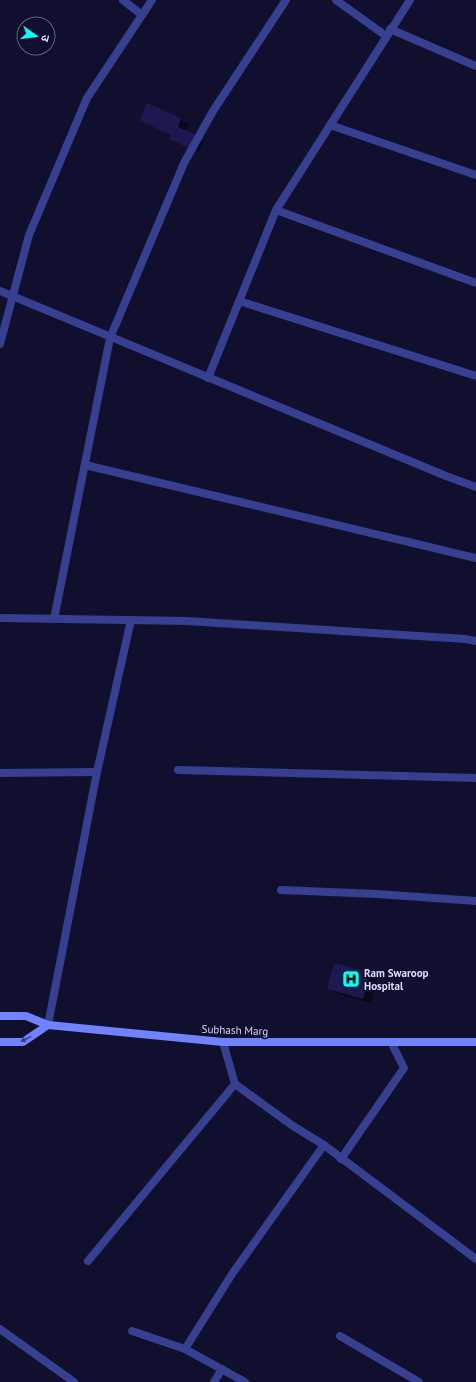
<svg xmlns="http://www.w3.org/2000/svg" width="476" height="1382" font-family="'PT Sans','Noto Sans Devanagari',sans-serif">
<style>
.shadow{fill:#0007}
.building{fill:#1c1950}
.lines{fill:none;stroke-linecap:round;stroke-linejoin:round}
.lane{stroke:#363f90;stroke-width:8}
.street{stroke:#363f90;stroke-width:8}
.secondary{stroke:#7182ff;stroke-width:8}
.oneway{fill:#3c438c}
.labels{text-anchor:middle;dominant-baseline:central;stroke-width:3.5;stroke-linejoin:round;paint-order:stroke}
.poi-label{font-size:11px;font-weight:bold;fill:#dadbff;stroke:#100f2d;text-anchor:start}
.street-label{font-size:11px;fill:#dadbff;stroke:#100f2d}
</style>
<rect width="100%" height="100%" fill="#100f2d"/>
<g class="shadow">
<path d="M148,104L189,124L185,131L204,141L199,152L179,143Z"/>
<path d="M369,974L377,979L371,1003L336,993L328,988Z"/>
</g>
<g class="building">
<path d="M147,103L181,118L178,127L197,135L191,149L169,139L171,135L140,121Z"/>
<path d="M334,963L370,973L363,999L327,989Z"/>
</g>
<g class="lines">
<g class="lane">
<path d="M336,0L386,36"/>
<path d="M330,125L476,175"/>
<path d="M239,301L476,376"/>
<path d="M85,465L476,558"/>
<path d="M54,619L110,338L184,163L213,111L286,0"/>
<path d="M178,770L476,778"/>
<path d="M0,773L97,772"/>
<path d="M281,890L377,894L476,901"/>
<path d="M223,1042L235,1084L293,1126L324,1145L476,1259"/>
<path d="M341,1159L404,1068L391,1042"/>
<path d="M88,1261L235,1084"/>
<path d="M0,1329L74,1382"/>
<path d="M132,1331L185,1349L245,1382"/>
<path d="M340,1336L419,1382"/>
<path d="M185,1349L232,1274L324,1145"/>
</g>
<g class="street">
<path d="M123,0L142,15"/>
<path d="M390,29L476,66"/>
<path d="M276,210L476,283"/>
<path d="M0,291L446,476L476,487"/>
<path d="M0,344L29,235L87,98L152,0"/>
<path d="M208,378L276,210L410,0"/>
<path d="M0,618L187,621L465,639L476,641"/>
<path d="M48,1025L97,772L131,620"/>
<path d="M214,1382L222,1369"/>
</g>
<g class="secondary">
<path d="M0,1016H26L48,1025L223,1042H476"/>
<path d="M0,1042H23L48,1025"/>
</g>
</g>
<defs><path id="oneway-solid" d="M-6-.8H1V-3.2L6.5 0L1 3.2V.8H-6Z"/></defs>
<use class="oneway" href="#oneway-solid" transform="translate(26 1039) rotate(154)"/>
<defs>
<symbol id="hospital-square" viewBox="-11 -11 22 22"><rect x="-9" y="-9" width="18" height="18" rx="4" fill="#06fff5" stroke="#100f2d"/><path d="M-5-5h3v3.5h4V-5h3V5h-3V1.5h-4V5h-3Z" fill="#111"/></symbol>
</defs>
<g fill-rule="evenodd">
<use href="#hospital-square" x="341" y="969" width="20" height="20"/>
</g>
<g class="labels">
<g class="poi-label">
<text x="364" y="973">Ram Swaroop<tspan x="364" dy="13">Hospital</tspan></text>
</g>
<g class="street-label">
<text transform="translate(235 1030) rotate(2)">Subhash Marg</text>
</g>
</g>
<g transform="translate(36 36) rotate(104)"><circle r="19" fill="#100f2d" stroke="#616181"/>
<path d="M0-3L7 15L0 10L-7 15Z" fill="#06fff5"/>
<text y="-6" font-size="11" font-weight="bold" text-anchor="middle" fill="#dadbff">उ</text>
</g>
</svg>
